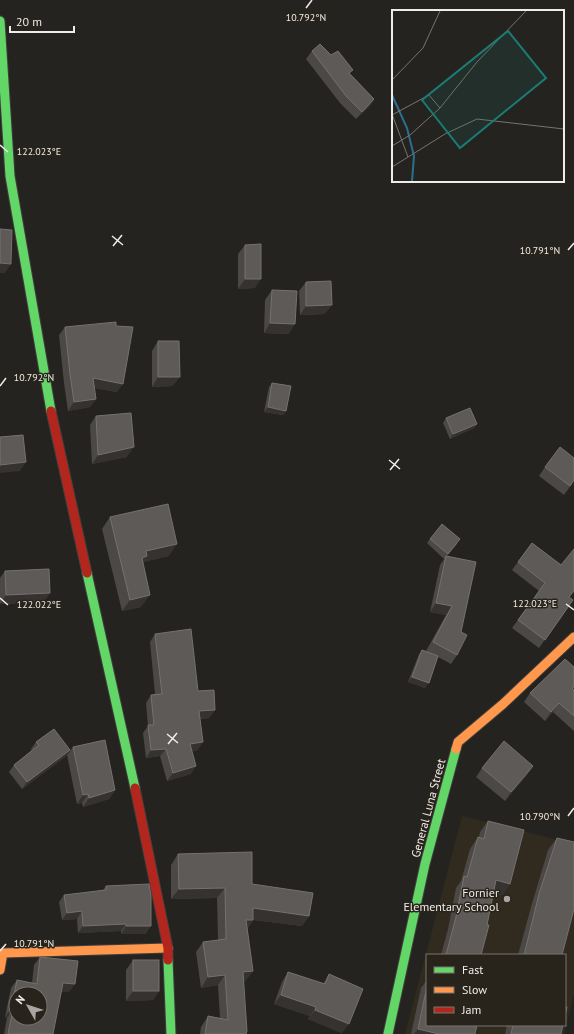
<svg xmlns="http://www.w3.org/2000/svg" width="574" height="1034" font-family="'PT Sans',sans-serif">
<style>
.built{fill:#312a1e;fill-rule:evenodd}
.lines{fill:none;stroke-linecap:round;stroke-linejoin:round}
.fast-casing{stroke:#413f3c;stroke-width:11}
.slow-casing{stroke:#413f3c;stroke-width:11}
.jam-casing{stroke:#413f3c;stroke-width:11}
.fast{stroke:#63d668;stroke-width:9}
.slow{stroke:#ff974d;stroke-width:9}
.jam{stroke:#b3261e;stroke-width:9}
.wall{fill:#4b4845}
.shaded-wall{fill:#35322f}
.building{fill:#5d5a57;stroke:#74716e;fill-rule:evenodd}
.ticks{fill:none;stroke:#f0ede8;stroke-width:1.5}
.poi-dot{fill:#a9a6a2;stroke:#28241c;stroke-width:1.5}
.labels{text-anchor:middle;dominant-baseline:central;stroke-width:3;stroke-linejoin:round;paint-order:stroke}
.street-label{font-size:12px;fill:#f0ede8;stroke:#28241c}
.poi-label{font-size:12px;fill:#f0ede8;stroke:#28241c;text-anchor:end}
.inset-river{fill:none;stroke:#2a7090;stroke-width:2}
.inset-road{fill:none;stroke:#76746f;stroke-width:1}
.view{fill:#1a7c74;fill-opacity:0.15;stroke:#1a7c74;stroke-width:2}
.inset-edge{fill:none;stroke:#f0ede8;stroke-width:2}
.ticks-label{font-size:10px;text-anchor:middle;fill:#f0ede8;stroke:#28241c;stroke-width:3;stroke-linejoin:round;paint-order:stroke}
</style>
<rect width="100%" height="100%" fill="#25231f"/>
<path class="built" d="M462,816L574,844V994L564,1034H405ZM427,955H565V1025H427Z"/>
<g class="lines">
<defs>
<g id="fast">
<path d="M0,21L10,176L51,411"/>
<path d="M87,573L135,788"/>
<path d="M168,960L171,1034"/>
<path d="M388,1034L425,864L456,749"/>
</g>
<g id="slow">
<path d="M456,749L458,742L503,704L574,637"/>
<path d="M0,970L3,953L168,948"/>
</g>
<g id="jam">
<path d="M51,411L87,573"/>
<path d="M135,788L168,948V960"/>
</g>
</defs>
<use href="#fast" class="fast-casing"/>
<use href="#slow" class="slow-casing"/>
<use href="#jam" class="jam-casing"/>
<use href="#fast" class="fast"/>
<use href="#slow" class="slow"/>
<use href="#jam" class="jam"/>
</g>
<g class="wall">
<path d="M312,51L350,74L374,99L369,107L356,119L340,103L306,59Z"/>
<path d="M245,245L255,288L238,289V254Z"/>
<path d="M306,282L325,314L300,315L299,291Z"/>
<path d="M272,290L289,334L264,333L265,300Z"/>
<path d="M65,327L117,392L94,388L96,399L90,407L68,411L64,383L59,335Z"/>
<path d="M158,341L173,386L152,387V351Z"/>
<path d="M272,383L286,411L283,415L264,412L269,387Z"/>
<path d="M96,416L127,457L92,464L90,425Z"/>
<path d="M446,418L477,424L474,428L450,439L443,423Z"/>
<path d="M545,467L574,481L564,495L539,476Z"/>
<path d="M110,517L169,556L143,562V563L141,607L122,611L102,529Z"/>
<path d="M430,539L457,544L447,556L461,632L457,655L451,664L438,657L425,688L408,682L419,654L422,650L426,651L446,615L430,612L440,565L444,559L427,543Z"/>
<path d="M532,543L561,565L574,592L569,597L573,600L539,648L512,628L539,591L512,570Z"/>
<path d="M5,571L50,593L43,602L0,604V578Z"/>
<path d="M155,634L198,691L215,710L209,718L200,719L198,750L192,751L191,774L167,781L160,756L146,758L143,733L148,726L146,703L151,695L155,694L150,642Z"/>
<path d="M574,667V688L573,689L574,690V731L553,712L545,721L524,702L530,693Z"/>
<path d="M36,742L70,750L65,757L22,789L9,772L14,765L32,750L31,749Z"/>
<path d="M73,747L115,790L109,799L83,807L82,803L77,804L67,755Z"/>
<path d="M533,766L527,775L505,801L476,777L482,768Z"/>
<path d="M488,821L510,884L502,895L493,893L481,955H441L448,929L456,888L461,881L470,849L478,837H479L480,832Z"/>
<path d="M557,838L562,955H518L531,907L548,850Z"/>
<path d="M178,854L252,884L309,916L302,926L253,920L247,929L253,971L245,981L243,982L246,1034H200L201,1027L208,1016L220,1018L218,985L201,988L196,952L203,942L218,940L217,898L171,899V865Z"/>
<path d="M106,886L146,934H121V931L78,933L77,919L62,920L59,902L64,895L103,890Z"/>
<path d="M40,957L69,992L61,991L53,1034H4L7,1018L5,1017L11,988L17,980L32,983L34,965Z"/>
<path d="M133,960L159,991L153,1000L126,1001V970Z"/>
<path d="M288,972L323,984L329,974L342,1033L308,1019L310,1016L274,1004L282,982Z"/>
<path d="M427,980V1025L475,1034H411L421,988Z"/>
<path d="M507,1025H563L561,1034H505Z"/>
</g>
<g class="shaded-wall">
<path d="M374,99L369,107L356,119L362,112Z"/>
<path d="M0,263L11,264L5,273H0Z"/>
<path d="M245,279H261L255,288L238,289Z"/>
<path d="M332,305L325,314L300,315L306,306Z"/>
<path d="M270,323L295,324L289,334L264,333Z"/>
<path d="M158,377H180L173,386L152,387Z"/>
<path d="M93,378L123,384L117,392L87,387Z"/>
<path d="M96,399L90,407L68,411L74,402Z"/>
<path d="M268,407L286,411L283,415L264,412Z"/>
<path d="M477,424L474,428L450,439L453,434Z"/>
<path d="M134,447L127,457L92,464L98,455Z"/>
<path d="M26,462L20,471L0,473V465Z"/>
<path d="M177,544L169,556L143,562L139,568L134,569L146,551Z"/>
<path d="M50,593L43,602L0,604L6,595Z"/>
<path d="M150,595L141,607L122,611L130,600Z"/>
<path d="M436,603L452,606L446,615L430,612Z"/>
<path d="M412,677L429,683L425,688L408,682Z"/>
<path d="M559,703L553,712L545,721L551,712Z"/>
<path d="M215,710L209,718L194,719L199,711Z"/>
<path d="M203,742L198,750L184,752L190,744Z"/>
<path d="M166,749L160,756L146,758L151,750Z"/>
<path d="M70,750L65,757L22,789L27,782Z"/>
<path d="M196,766L191,774L167,781L173,773Z"/>
<path d="M533,766L527,775L505,801L511,792Z"/>
<path d="M115,790L109,799L83,807L89,798Z"/>
<path d="M88,794L82,803L77,804L83,795Z"/>
<path d="M496,880L510,884L502,895L488,892Z"/>
<path d="M225,888L217,898L171,899L179,889Z"/>
<path d="M253,908L309,916L302,926L246,919Z"/>
<path d="M82,911L77,919L62,920L67,913Z"/>
<path d="M246,920H253L246,931Z"/>
<path d="M126,924L121,931L78,933L83,926Z"/>
<path d="M126,926H151L146,934H121Z"/>
<path d="M253,971L245,981L235,983L243,972Z"/>
<path d="M225,975L218,985L201,988L208,977Z"/>
<path d="M63,983L75,984L69,992L57,991Z"/>
<path d="M133,991H159L153,1000L126,1001Z"/>
<path d="M281,995L316,1007L310,1016L274,1004Z"/>
<path d="M11,1009H13L7,1018L5,1017Z"/>
<path d="M315,1010L349,1024L342,1033L308,1019Z"/>
<path d="M418,1029L439,1034H414Z"/>
</g>
<g class="building">
<path d="M320,44L331,55L338,51L353,70L349,73L374,99L362,112L346,96L312,51Z"/>
<path d="M0,229L12,230L11,264L0,263Z"/>
<path d="M261,244V279H245V245Z"/>
<path d="M331,281L332,305L306,306V282Z"/>
<path d="M272,290L297,291L295,324L270,323Z"/>
<path d="M116,322V326L133,327L123,384L93,378L96,399L74,402L70,374L65,327Z"/>
<path d="M158,341H179L180,377H158Z"/>
<path d="M272,383L291,386L286,411L268,407Z"/>
<path d="M470,408L477,424L453,434L446,418Z"/>
<path d="M131,413L134,447L98,455L96,416Z"/>
<path d="M23,435L26,462L0,465V437Z"/>
<path d="M560,447L574,458V480L570,486L545,467Z"/>
<path d="M168,504L177,544L146,551L147,556L142,558L150,595L130,600L110,517Z"/>
<path d="M442,524L460,539L448,554L430,539Z"/>
<path d="M532,543L561,565L574,549V590L569,597L573,600L545,640L518,620L545,583L518,562Z"/>
<path d="M446,556L476,562L461,632L467,635L457,655L433,642L452,606L436,603Z"/>
<path d="M49,569L50,593L6,595L5,571Z"/>
<path d="M191,629L198,691L214,690L215,710L199,711L203,742L190,744L196,766L173,773L166,749L151,750L148,725H154L151,695L162,694L155,634Z"/>
<path d="M422,650L438,656L429,683L412,677Z"/>
<path d="M565,659L574,667V686L572,688L574,690V716L559,703L551,712L530,693Z"/>
<path d="M54,729L70,750L27,782L14,765L39,745L36,742Z"/>
<path d="M105,740L115,790L89,798L88,794L83,795L73,747Z"/>
<path d="M504,741L533,766L511,792L482,768Z"/>
<path d="M488,821L524,830L510,884L496,880L487,925H489L481,955H446L456,917L464,876L467,877L478,837L484,839Z"/>
<path d="M557,838L574,842V903L573,906H574V909L562,955H524L539,894Z"/>
<path d="M252,852V884L313,893L309,916L253,908V920H246L253,971L243,972L247,1031L246,1034H205L208,1016L228,1020L225,975L208,977L203,942L226,939L225,888L179,889L178,854Z"/>
<path d="M149,884L151,896V926H126V924L83,926L82,911L67,913L64,895L106,890V886Z"/>
<path d="M40,957L78,961L75,984L63,983L53,1034H8L13,1009H11L17,980L37,984ZM16,994H40V1018H16Z"/>
<rect x="133" y="960" width="26" height="31"/>
<path d="M288,972L325,984L329,974L363,989L349,1024L315,1010L316,1007L281,995Z"/>
<path d="M427,986V1025H477L475,1034H439L418,1029Z"/>
<path d="M565,1007H567L565,1016Z"/>
<path d="M513,1025H563L561,1034H511Z"/>
</g>
<path class="ticks" d="M306,8L312,0M0,145L8,152M112,236L123,245M113,246L122,235M568,250L574,243M0,386L6,378M389,460L400,469M390,470L399,459M0,598L8,605M566,604L574,610M167,734L178,743M168,744L177,733M568,816L574,808M0,951L6,944"/>
<circle class="poi-dot" cx="507" cy="899" r="4"/>
<g class="labels">
<g class="street-label">
<text transform="translate(428 808) rotate(-75)">General Luna Street</text>
</g>
<g class="poi-label">
<text x="499" y="892">Fornier<tspan x="499" dy="14">Elementary School</tspan></text>
</g>
</g>
<g transform="translate(392 10)">
<rect width="172" height="172" fill="#25231f"/>
<path class="inset-river" d="M0,85L15,118L22,146L20,171"/>
<path class="inset-road" d="M0,70L31,38L48,1M0,104L16,147M0,105L37,85L48,98M0,136L18,125L48,98L85,52L134,1M0,157L53,124L85,109L172,119"/>
<path class="view" d="M116,21L154,68L68,138L30,90Z"/>
<rect width="172" height="172" class="inset-edge"/>
</g>
<g class="ticks-label">
<text x="306" y="21">10.792°N</text>
<text x="39" y="155">122.023°E</text>
<text x="540" y="254">10.791°N</text>
<text x="34" y="381">10.792°N</text>
<text x="535" y="607">122.023°E</text>
<text x="39" y="608">122.022°E</text>
<text x="540" y="820">10.790°N</text>
<text x="34" y="947">10.791°N</text>
</g>
<rect x="426" y="954" width="140" height="72" fill="#28241c" stroke="#78746e"/>
<rect x="434" y="967" width="20" height="6" fill="#63d668" stroke="#78746e"/>
<text x="462" y="974" font-size="12" fill="#f0ede8">Fast</text>
<rect x="434" y="987" width="20" height="6" fill="#ff974d" stroke="#78746e"/>
<text x="462" y="994" font-size="12" fill="#f0ede8">Slow</text>
<rect x="434" y="1007" width="20" height="6" fill="#b3261e" stroke="#78746e"/>
<text x="462" y="1014" font-size="12" fill="#f0ede8">Jam</text>
<g transform="translate(28 1006) rotate(309)"><circle r="19" fill="#28241c" stroke="#78746e"/>
<path d="M0-3L7 15L0 10L-7 15Z" fill="#a9a6a2"/>
<text y="-6" font-size="11" font-weight="bold" text-anchor="middle" fill="#f0ede8">N</text>
</g>
<path d="M10 26v6h64v-6" fill="none" stroke="#f0ede8" stroke-width="2"/>
<text x="16" y="26" font-size="12" fill="#f0ede8" stroke="#28241c" stroke-width="3" paint-order="stroke">20 m</text>
</svg>
